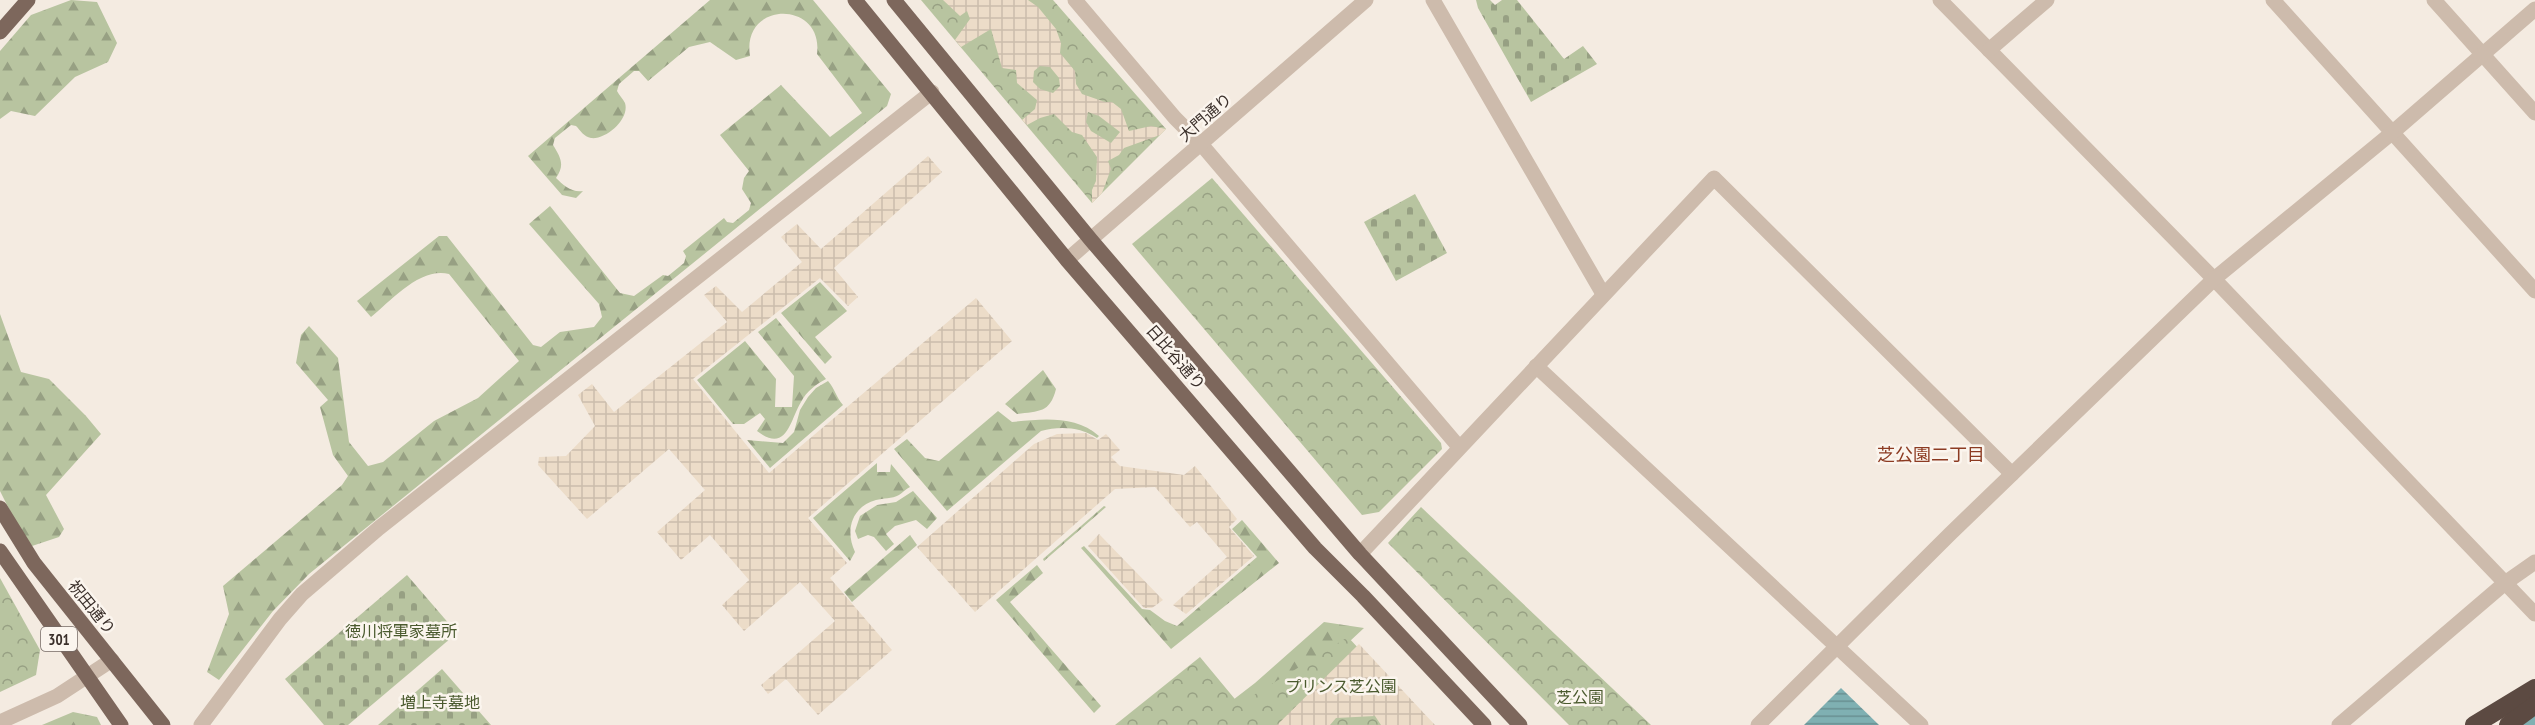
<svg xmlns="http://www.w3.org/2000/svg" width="2535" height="725" font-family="'PT Sans Narrow','Noto Sans JP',sans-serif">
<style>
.forest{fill:url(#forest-firs)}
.cemetery{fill:url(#cemetery-stones)}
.park{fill:url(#park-crowns)}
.plaza{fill:url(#plaza-grid);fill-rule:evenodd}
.water{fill:url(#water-rules)}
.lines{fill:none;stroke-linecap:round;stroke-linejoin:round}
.river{stroke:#7fb0b2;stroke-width:40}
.minor{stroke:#cdbbac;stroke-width:15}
.major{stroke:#7d675c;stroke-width:15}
.highway{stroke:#5c4a42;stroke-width:18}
.labels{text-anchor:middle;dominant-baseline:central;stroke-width:5;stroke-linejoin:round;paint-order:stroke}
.shield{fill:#fbf5ee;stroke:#756b66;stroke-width:1.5}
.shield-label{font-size:15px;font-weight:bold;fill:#3b302b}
.street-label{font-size:16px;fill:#3b302b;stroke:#fbf5ee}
.park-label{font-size:16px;fill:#4a5a2e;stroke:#fbf5ee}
.neighbourhood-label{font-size:18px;fill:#8c3b22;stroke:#fbf5ee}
</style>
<defs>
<pattern id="forest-firs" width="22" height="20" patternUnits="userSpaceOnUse" patternTransform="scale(1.5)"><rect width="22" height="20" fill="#b8c4a0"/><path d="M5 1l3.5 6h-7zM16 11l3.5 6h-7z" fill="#97a083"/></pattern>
<pattern id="cemetery-stones" width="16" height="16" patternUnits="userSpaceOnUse" patternTransform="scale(1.5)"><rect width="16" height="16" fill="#b8c4a0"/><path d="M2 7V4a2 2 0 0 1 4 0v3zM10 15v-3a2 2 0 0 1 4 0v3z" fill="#97a083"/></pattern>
<pattern id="park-crowns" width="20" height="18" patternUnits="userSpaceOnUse" patternTransform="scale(1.5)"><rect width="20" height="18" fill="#b8c4a0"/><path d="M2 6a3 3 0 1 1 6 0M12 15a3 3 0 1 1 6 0" fill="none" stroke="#97a083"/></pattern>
<pattern id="plaza-grid" width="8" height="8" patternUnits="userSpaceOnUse" patternTransform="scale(1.5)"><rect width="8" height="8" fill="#ecdcc8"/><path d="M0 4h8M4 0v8" fill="none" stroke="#cbbdac"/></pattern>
<pattern id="water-rules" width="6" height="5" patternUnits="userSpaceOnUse" patternTransform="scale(1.5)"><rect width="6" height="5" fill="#7fb0b2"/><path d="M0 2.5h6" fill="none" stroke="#699091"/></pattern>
</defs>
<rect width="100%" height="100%" fill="#f4ebe1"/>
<g class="forest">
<path d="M71,0L97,2L117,43L108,62L75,77L35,116L11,111L0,119V51L31,15Z"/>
<path d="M710,0H813L891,94L887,106L309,574L273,611L219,680L207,672L229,614L223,586L342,485L348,476L333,455L320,407L328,400L296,363L301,335L309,326L338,358L349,442L368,466L383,462L434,421L478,398L519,361L449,274C420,267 392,300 371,317L357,301L439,236H447L533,345L541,347L560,332L594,327L602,317L599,304L529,224L550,206L620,293L634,296L663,275L668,276L684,263L686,256L683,251L724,218L727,222L733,223L749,210L751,203L742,189L744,178L749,171L720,135L781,85L830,137L862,113L817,54C824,0 741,0 750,56L736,60L710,42L689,47L648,81L639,71H634L619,84L617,91C619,95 623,99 625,103C630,119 606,140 591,138C584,137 580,130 576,126L571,125L555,138L553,145C561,158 565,165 556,178C563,185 572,193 583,191L576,198L562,195L528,156Z"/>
<path d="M820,282L847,311L815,337L832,357L825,364L781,313Z"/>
<path d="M0,314L21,372L49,379L86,416L101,434L46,495L64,529L59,537L32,546L14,519L0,491Z"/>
<path d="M776,318L826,379C815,385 807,391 801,402C790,420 787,454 757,431L765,419L760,413L744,424H733L697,380L745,341L776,379L775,407H792L794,376L758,332Z"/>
<path d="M1043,370L1056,389C1050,413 1039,411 1017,414L1005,404Z"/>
<path d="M828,381C835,389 836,397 843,405L770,468L747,440L783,443L794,432L800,410L808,397L816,388Z"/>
<path d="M998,411L1012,422C1042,419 1075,415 1099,436L1097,438C1080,427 1060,426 1041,431L947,511L894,449L907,439L925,458L939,461Z"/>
<path d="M877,463V472H890L891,464L910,487C906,489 902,493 899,495C892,499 883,498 876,500C851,507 845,531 855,552L850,561L813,518Z"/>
<path d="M913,491L937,518L927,529L916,520L895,526L886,534L894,544L886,551L874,537L868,535L858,539L855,531L860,516L877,505L896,502Z"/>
<path d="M1104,506L1106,507L1044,561L1043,559Z"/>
<path d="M1242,520L1279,563L1171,649L1081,548L1084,546L1142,609L1150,610L1165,621L1177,626L1257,557L1232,529Z"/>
<path d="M910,535L917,545L852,602L844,592Z"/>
<path d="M1037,565L1043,573L1010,602L1101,706L1094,713L996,600Z"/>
<path d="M1324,622L1364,628L1260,725L1229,703L1255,683Z"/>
<path d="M73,712L97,717L101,725H42Z"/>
</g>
<g class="cemetery">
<path d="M1476,0H1490L1495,5L1502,0H1517L1564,59L1583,46L1597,64L1531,102L1478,8Z"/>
<path d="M1415,194L1447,253L1396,281L1364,222Z"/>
<path d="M407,575L457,633L348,725H324L285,679Z"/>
<path d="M442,669L491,725H378Z"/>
</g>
<g class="park">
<path d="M921,0H1053L1166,129L1092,203Z"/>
<path d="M1212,178L1441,443L1442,449L1379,512L1362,515L1132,244Z"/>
<path d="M1421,507L1651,725H1569L1388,543Z"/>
<path d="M0,578L40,650L36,675L0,692Z"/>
<path d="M1348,637L1429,725H1115L1200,657L1239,704Z"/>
</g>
<g class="plaza">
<path d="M943,0H1028L1038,7L1056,29L1061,43L1060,53L1075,71L1076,84L1082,94L1105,102H1112L1121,109L1129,131L1151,126L1166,129L1160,135L1124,148L1119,155L1108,161L1111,169L1102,193L1092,203V190L1096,181L1097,157L1082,135L1072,132L1054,114L1040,118L1027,125L1022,120L1035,109L1037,100L1017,83L1016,70L1002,68L991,29L961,47L955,40L970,19L967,11L960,16ZM1040,66L1050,67L1059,78L1060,86L1053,93L1040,89L1033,82L1034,71ZM1088,112L1099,116L1120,132L1111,143L1091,131L1086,122Z"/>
<path d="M928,156L942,172L834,268L858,297L848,306L820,278L693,379L769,473L976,298L1012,341L808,518L847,563L830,578L892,650L818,715L786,679L768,694L761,685L835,621L800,582L744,631L722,605L749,580L710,535L681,560L657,532L705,490L669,449L587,519L538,465L539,457L566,456L595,426L578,395L592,384L614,412L727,322L704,295L716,286L742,312L802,262L781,237L797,224L821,249Z"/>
<path d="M1086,433L1098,440L1106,434L1120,450L1111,457L1120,466L1184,475L1195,466L1237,519L1229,527L1254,556L1186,614L1173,605L1227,557L1197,522L1190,527L1155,487L1115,489L975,612L917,547L1034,444L1057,434Z"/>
<path d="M1099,534L1163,600L1152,608H1144L1088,546Z"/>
<path d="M1359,644L1435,725H1381L1375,716L1336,718L1330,725H1277Z"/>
</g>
<path class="water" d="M1841,688L1879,725H1804Z"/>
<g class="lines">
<path class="river" d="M2531,725L2535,722"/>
<g class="minor">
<path d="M1075,0L1175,118L1201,144L1459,447"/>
<path d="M1433,0L1603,294"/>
<path d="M1940,0L2214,279L2535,614"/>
<path d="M2273,0L2535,291"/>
<path d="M2434,0L2535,113"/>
<path d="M1989,50L2047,0"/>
<path d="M1067,260L1366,0"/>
<path d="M1536,366L1921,725"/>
<path d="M1360,554L1714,178L2012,474"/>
<path d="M0,722L57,696L112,660"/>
<path d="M201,725L280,619L302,594L379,528L932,92"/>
<path d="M1758,725L1950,534L2214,279L2393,132L2535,9"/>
<path d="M2339,725L2505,583L2535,562"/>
</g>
<g class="major">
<path d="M855,0L1067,260L1315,548L1363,596L1484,725"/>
<path d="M894,0L1091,240L1360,554L1520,725"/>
<path d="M0,32L28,0"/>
<path d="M0,508L34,563L163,725"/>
<path d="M0,551L121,725"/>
</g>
<g class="highway">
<path d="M2474,725L2535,688"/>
<path d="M2508,725L2535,705"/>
</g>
</g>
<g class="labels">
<rect class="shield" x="41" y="627" width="36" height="24" rx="4.5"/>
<g class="shield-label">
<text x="59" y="639">301</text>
</g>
<g class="street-label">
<text transform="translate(1205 117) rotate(-41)">大門通り</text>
<text transform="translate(1176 357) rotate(49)">日比谷通り</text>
<text transform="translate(92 607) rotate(51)">祝田通り</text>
</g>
<g class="park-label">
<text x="401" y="631">徳川将軍家墓所</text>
<text x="1341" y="686">プリンス芝公園</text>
<text x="1580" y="697">芝公園</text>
<text x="440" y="702">増上寺墓地</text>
</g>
<g class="neighbourhood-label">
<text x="1931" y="454">芝公園二丁目</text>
</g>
</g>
</svg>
